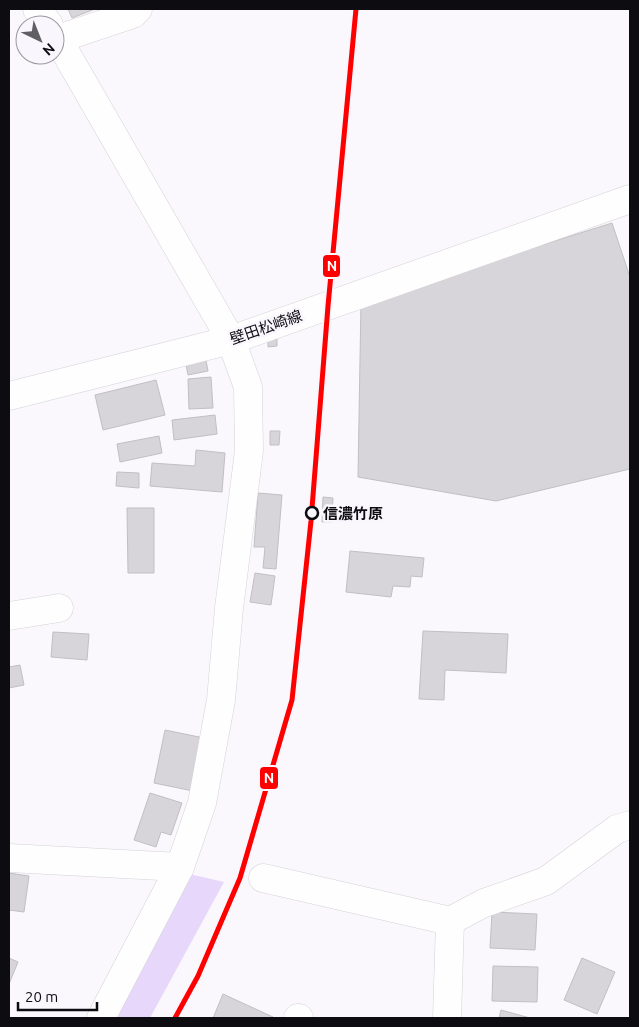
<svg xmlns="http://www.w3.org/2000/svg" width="639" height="1027" font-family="Ubuntu,'Noto Sans JP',sans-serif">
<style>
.green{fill:#e7d8fb}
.building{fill:#d7d5d9;stroke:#c1bfc3}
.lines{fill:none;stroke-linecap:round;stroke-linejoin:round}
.minor-casing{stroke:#d4d2d6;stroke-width:29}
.major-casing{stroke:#d4d2d6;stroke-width:29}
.minor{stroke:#fefeff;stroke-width:28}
.major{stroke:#fefeff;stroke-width:28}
.rail-1-casing{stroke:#f9f6fe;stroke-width:9}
.rail-1{stroke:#f00;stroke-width:5}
.stop-dot{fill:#f9f6fe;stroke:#0d0c10;stroke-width:2.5}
.labels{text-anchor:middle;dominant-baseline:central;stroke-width:5;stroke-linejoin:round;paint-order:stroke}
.street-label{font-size:15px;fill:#0d0c10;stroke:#f9f6fe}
.stop-label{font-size:15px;font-weight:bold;fill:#0d0c10;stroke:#f9f6fe;text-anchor:start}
.line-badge{stroke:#f9f6fe;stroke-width:2}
.badge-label{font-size:14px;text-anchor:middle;font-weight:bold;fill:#fff}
</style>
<rect width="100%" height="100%" fill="#faf8fc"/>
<path class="green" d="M181,872L224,882L150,1018H107Z"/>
<g class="building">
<path d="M68,9H95L72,18Z"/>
<path d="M612,223L630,277V469L496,501L358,477L361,302Z"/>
<path d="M268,339H277V346L268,347Z"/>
<path d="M205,355L208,371L188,375L185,359Z"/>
<path d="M211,377L213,408L189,409L188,379Z"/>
<path d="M156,380L165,415L103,430L95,395Z"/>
<path d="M215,415L217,434L174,440L172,420Z"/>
<path d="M270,431H280L279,445H270Z"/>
<path d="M159,436L162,453L120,462L117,444Z"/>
<path d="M196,450L225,453L222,492L150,486L152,463L195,466Z"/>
<path d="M117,472L139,473V488L116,486Z"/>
<path d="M258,493L282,495L276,569L263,568L265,547H254Z"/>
<path d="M323,497L333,498L332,522H322Z"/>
<path d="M127,508H154V573H128Z"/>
<path d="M350,551L424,558L422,577L411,576L410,587L393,586L391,597L346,592Z"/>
<path d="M255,573L275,576L271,605L250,602Z"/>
<path d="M423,631L508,634L506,673L445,670L444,700L419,699Z"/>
<path d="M53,632L89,634L87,660L51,657Z"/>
<path d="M20,665L24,685L9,688V667Z"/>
<path d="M165,730L204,738L193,791L154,783Z"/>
<path d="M150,793L182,803L171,835L161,832L156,847L134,840Z"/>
<path d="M9,873L29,876L24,912L9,910Z"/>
<path d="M492,912L537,914L535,950L490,948Z"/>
<path d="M9,958L18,962L9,984Z"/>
<path d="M582,958L615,972L597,1014L564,1000Z"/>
<path d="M493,966L538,967L537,1002L492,1001Z"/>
<path d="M223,994L273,1017V1018H213Z"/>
<path d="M501,1010L530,1018H499Z"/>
</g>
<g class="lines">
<defs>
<g id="minor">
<path d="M37,9L49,25"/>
<path d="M55,34L231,340L248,387L249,451L229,608L221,700L202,803L180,867L101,1018"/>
<path d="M58,39L133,14L138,9"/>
<path d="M9,616L59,608"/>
<path d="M9,858L180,867"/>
<path d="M263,878L450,921L484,903L546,881L617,829L630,825"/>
<path d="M298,1018H299"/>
<path d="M447,1018L450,921"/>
</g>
<path id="major" d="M9,396L231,340L630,199"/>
</defs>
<use href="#minor" class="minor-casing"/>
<use href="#major" class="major-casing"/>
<use href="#minor" class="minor"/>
<use href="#major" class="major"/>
<defs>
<path id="rail-1" d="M175,1018L198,976L240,878L292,700L311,521L328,306L356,9"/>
</defs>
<use href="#rail-1" class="rail-1-casing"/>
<use href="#rail-1" class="rail-1"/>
</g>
<circle class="stop-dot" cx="312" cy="513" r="6"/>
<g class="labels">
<g class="street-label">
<text transform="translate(266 327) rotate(-19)">壁田松崎線</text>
</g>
<g class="stop-label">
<text x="323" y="513">信濃竹原</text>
</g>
</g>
<g class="line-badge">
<rect x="322" y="254" width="19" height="24" rx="5" fill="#f00"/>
<rect x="259" y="766" width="20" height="24" rx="5" fill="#f00"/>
</g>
<g class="badge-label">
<text x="332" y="271">N</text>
<text x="269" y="783">N</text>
</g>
<rect width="639" height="1027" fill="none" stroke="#0d0c10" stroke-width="20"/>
<g transform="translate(40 40) rotate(137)"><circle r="24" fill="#f9f6fe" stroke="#9b989f"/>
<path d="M0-4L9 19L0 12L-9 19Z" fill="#605f63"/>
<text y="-8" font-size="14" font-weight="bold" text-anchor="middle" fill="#0d0c10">N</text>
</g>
<path d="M18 1002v8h79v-8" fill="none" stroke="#0d0c10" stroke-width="2.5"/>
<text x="25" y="1002" font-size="15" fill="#0d0c10" stroke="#f9f6fe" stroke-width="4" paint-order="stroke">20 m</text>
</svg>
